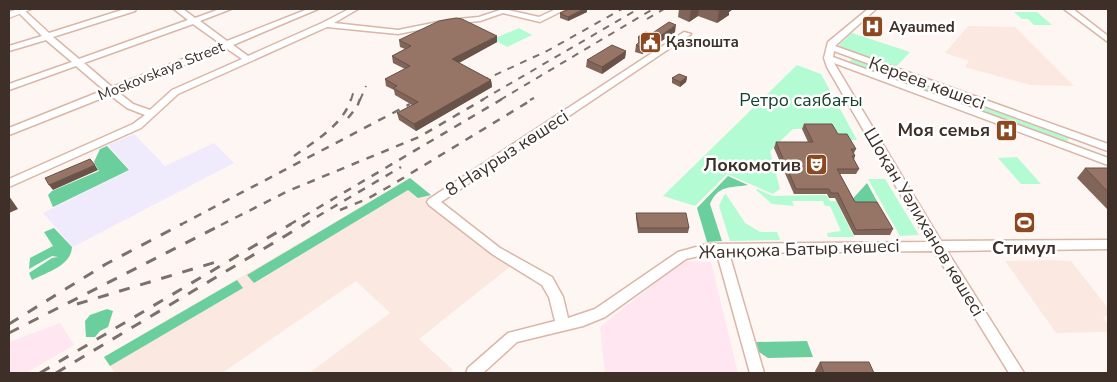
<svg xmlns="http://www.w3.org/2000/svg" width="1117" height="382" font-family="'Nunito Sans',sans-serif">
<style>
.commercial{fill:#ffe6f0}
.industrial{fill:#efebfd}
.built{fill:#fbe9e1}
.green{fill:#b3fbd3}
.forest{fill:#6acf9c}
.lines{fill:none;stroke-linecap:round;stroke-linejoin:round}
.minor-casing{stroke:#dab6a6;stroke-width:3}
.major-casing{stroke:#dab6a6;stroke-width:2}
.minor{fill:#fff;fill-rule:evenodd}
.major{fill:#fff;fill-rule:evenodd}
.rail-far2{stroke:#7c706b;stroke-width:2;stroke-dasharray:7 7;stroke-linecap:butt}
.rail-far1{stroke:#7c706b;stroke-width:2.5;stroke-dasharray:8 8;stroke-linecap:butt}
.rail{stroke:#7c706b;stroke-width:3;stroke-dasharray:11 11;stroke-linecap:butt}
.wall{fill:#816559}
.shaded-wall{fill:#695248}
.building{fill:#967567;stroke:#695248}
.labels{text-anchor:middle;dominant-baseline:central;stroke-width:5;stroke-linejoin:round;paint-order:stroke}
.far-poi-label{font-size:15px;font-weight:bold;fill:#3e3029;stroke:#fff;text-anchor:start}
.far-street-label{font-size:15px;fill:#3e3029;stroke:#fff}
.street-label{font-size:18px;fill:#3e3029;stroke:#fff}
.park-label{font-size:18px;fill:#17422d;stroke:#fff}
.poi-label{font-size:18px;font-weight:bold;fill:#3e3029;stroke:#fff;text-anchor:end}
</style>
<rect width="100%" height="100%" fill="#fef6f3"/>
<g class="commercial">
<path d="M683,261L711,262L738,373H605L600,327Z"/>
<path d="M60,323L74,345L26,373H9V342Z"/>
</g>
<path class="industrial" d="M134,134L165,166L214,143L234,163L73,247L43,213L130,170L108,145Z"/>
<g class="built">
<path d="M968,26L1015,27L1074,86L1030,85L965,67L969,61L945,53Z"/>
<path d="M410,178L431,195V208L511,266L419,339L453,370L450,373H309L390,313L356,281L222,373H115L104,357Z"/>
<path d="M1052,260L1071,261L1108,308V316L1103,317L1108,324V332L1056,333L1005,261Z"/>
</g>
<g class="green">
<path d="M1014,12H1037L1052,25H1034L1028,19H1022Z"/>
<path d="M519,28L532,35L507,47L493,39Z"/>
<path d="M852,33L910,52L894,69L840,49L839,45Z"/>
<path d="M853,58L891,72L886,77L848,63Z"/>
<path d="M797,65L821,74L857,140H847L831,128L793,129L770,151L780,189L773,194L727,174L695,206L663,196Z"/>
<path d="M899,75L940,90L935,96L894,80Z"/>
<path d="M950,93L1070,136L1066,144L945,99Z"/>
<path d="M1017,157L1041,184H1021L998,158Z"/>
<path d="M868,179H885L919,235L900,236Z"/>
<path d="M757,189L773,196L826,195L830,201H836L854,237H828L827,233L841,231L830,206H825L823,201H792L794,206L772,204L756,190Z"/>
<path d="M726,194L745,223L760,232H777L780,240L730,241L719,206L724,195Z"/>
</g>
<g class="forest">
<path d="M107,146L129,170L53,207L48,195L52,191L99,171L94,162L100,149Z"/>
<path d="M728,176L748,185C730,188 718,185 710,204L722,241L707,242L697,208Z"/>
<path d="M410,178L431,195L418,198L408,190L254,283L247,275Z"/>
<path d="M867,183L878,203L848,204Z"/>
<path d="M54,228L72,247C71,266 47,272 32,280L29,273L52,258L58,257L52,256L29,269L30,258L53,246L44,232Z"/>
<path d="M237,280L243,288L110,366L104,357Z"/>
<path d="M107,309L113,311L108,327L100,331L95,337H86L85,321L90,315Z"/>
<path d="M807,341L813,357L768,358L759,352L756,342Z"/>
</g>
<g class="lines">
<defs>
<g id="minor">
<path d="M15,9H23L49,33L125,9H136L135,11L53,37L79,59L188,20L174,9H183L195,18L220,9H231L200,21L227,41L308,9H318L233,45L248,56L322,23L349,9H358L334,23L398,30L448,20L479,17L503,9L539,17L556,9H566L540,22L503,13L480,21L448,24L398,34L327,27L178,94L141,128L9,187V179L133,124L145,115L127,108L110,95L9,135V128L104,90L76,66L9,90V84L72,62L46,40L9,51V46L42,36ZM193,24L221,44L112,87L84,63ZM226,48L242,59L172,90L150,110L133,104L118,92Z"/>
<path d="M868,9H876L835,46L1108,144V151L834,51L833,57L1108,158V165L834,63L941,241L1108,240V249L947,251L1024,373H1009L934,251L729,253L764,373H750L717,254H707L686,259L605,317L583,326L517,342L483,373H466L468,368L508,333L555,321L549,297L542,285L492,254L429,205L427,202L429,199L684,32L691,34L441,202L500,248L552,277L563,297L568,318L595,309L678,252L707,244L928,242L827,67L824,58L828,42Z"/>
<path d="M1064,9H1073L1108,36V42Z"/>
</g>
<path id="major" d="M18,9H32L9,18V12Z"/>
</defs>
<use href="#minor" class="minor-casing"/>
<use href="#major" class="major-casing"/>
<use href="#minor" class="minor"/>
<use href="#major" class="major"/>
<g class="rail-far2">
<path d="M647,19L664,9"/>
<path d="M482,81L547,51L622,9"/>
<path d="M351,100L355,87"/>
<path d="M360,100L366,86"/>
<path d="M482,100L638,9"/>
<path d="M500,100L653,9"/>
<path d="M530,100L534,98"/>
</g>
<g class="rail-far1">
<path d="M348,118L357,107L360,99"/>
<path d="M294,156C315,141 343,125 351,99"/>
<path d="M340,210L367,199L390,186L533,99"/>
<path d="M180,225L410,104"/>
<path d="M221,225L288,191L419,137L484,99"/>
<path d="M289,225L502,99"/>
<path d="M303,225L401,167"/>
</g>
<g class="rail">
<path d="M77,304L216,262"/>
<path d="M9,324L106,264L182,224"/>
<path d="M9,333L223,224"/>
<path d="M40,373L291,224"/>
<path d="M56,373L305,224"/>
</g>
</g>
<g class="wall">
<path d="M569,9H587V12L568,21L560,18V13Z"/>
<path d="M679,9H733L729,12V15L717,23L698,16L689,22L678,17Z"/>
<path d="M675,32L642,54L635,52L636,45L638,43V37L651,34Z"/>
<path d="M399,40L497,42L459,63L491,80L492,87L416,131L399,120L397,113L412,105L395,95L394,90L386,86L385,79L405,69L393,63L392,56L405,49L400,47Z"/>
<path d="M626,51L625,58L602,74L586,67L587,60Z"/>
<path d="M687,77L686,82L680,87L672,83V78Z"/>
<path d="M804,124L838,134L856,149L854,153L855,156L854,160L859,169L856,174H840L855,202L893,229L890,235H854L835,198H829L827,194H794L774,148L776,142H808L802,129Z"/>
<path d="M1085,168H1108V210L1077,178Z"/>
<path d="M636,213L689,228L688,233H638L636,218Z"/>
<path d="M820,362L874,373H816L815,371Z"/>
</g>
<g class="shaded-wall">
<path d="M584,9H587V12L568,21V17Z"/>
<path d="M691,9H699L698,16L689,22Z"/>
<path d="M722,9H733L729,12V15L717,23L719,11Z"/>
<path d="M676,25L675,32L642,54L643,48Z"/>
<path d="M497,36V42L453,66L452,59Z"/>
<path d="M626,51L625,58L602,74V67Z"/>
<path d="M687,77L686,82L680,87V82Z"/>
<path d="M491,80L492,87L416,131L414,124Z"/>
<path d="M95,165L98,170L53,190L49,185Z"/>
<path d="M9,196L18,209L9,213Z"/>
</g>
<g class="building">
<path d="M569,9H584L568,17L560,13Z"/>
<path d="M714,9H722L719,11Z"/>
<path d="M456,18L462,19L497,36L452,59L491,80L414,124L397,113L418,102L393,88L397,86L385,79L410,66L392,56L411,46L399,40L439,21Z"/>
<path d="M669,22L676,25L643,48L636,45L641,41L638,37L646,32L651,34Z"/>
<path d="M612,45L626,51L602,67L587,60Z"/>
<path d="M679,74L687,77L680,82L672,78Z"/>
<path d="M804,124H832L838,134H847L856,149H851L855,156H852L859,169H837L855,202H877L893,229L856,230L838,193H831L829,189H796L776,142H813Z"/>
<path d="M90,159L95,165L49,185L45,178Z"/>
<path d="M1085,168H1108V192Z"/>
<path d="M636,213H686L689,228H639Z"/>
<path d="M820,362H869L874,373H824Z"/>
</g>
<defs>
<symbol id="hospital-square" viewBox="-11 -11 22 22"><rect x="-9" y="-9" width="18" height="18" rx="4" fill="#8d481f" stroke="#fff"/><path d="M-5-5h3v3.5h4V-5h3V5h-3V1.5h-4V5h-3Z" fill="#fff"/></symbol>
<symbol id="civic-square" viewBox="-11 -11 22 22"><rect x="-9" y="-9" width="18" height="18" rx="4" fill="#8d481f" stroke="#fff"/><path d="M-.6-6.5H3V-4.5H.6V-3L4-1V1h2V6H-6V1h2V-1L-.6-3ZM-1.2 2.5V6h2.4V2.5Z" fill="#fff"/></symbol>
<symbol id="theatre-square" viewBox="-11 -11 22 22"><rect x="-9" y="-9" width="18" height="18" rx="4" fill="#8d481f" stroke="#fff"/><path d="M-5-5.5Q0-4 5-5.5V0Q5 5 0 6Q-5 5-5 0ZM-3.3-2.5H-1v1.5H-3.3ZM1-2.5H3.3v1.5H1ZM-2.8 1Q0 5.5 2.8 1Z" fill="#fff"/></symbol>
<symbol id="stadium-square" viewBox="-11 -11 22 22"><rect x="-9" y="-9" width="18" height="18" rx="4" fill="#8d481f" stroke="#fff"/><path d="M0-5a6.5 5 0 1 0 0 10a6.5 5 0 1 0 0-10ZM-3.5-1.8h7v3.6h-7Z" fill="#fff"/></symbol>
</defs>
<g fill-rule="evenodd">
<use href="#hospital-square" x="860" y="14" width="25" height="25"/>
<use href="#civic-square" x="638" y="30" width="25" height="25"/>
<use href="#hospital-square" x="994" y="118" width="25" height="25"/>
<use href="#theatre-square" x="804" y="152" width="25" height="25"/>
<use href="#stadium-square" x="1012" y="210" width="25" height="25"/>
</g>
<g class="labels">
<g class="far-poi-label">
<text x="889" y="27">Ayaumed</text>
<text x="666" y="42">Қазпошта</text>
</g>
<g class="far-street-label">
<text transform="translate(161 71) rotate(-22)">Moskovskaya Street</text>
</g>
<g class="street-label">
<text transform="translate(927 83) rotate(20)">Кереев көшесі</text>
<text transform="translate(507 153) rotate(-33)">8 Наурыз көшесі</text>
<text transform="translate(924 222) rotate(59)">Шоқан Уәлиханов көшесі</text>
<text transform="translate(799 249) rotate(-2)">Жанқожа Батыр көшесі</text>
</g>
<g class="park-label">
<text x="801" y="100">Ретро саябағы</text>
</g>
<g class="poi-label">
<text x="990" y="130">Моя семья</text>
<text x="801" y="165">Локомотив</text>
<text x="1024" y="248" text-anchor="middle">Стимул</text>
</g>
</g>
<rect width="1117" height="382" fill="none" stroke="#3e3029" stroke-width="20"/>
</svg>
